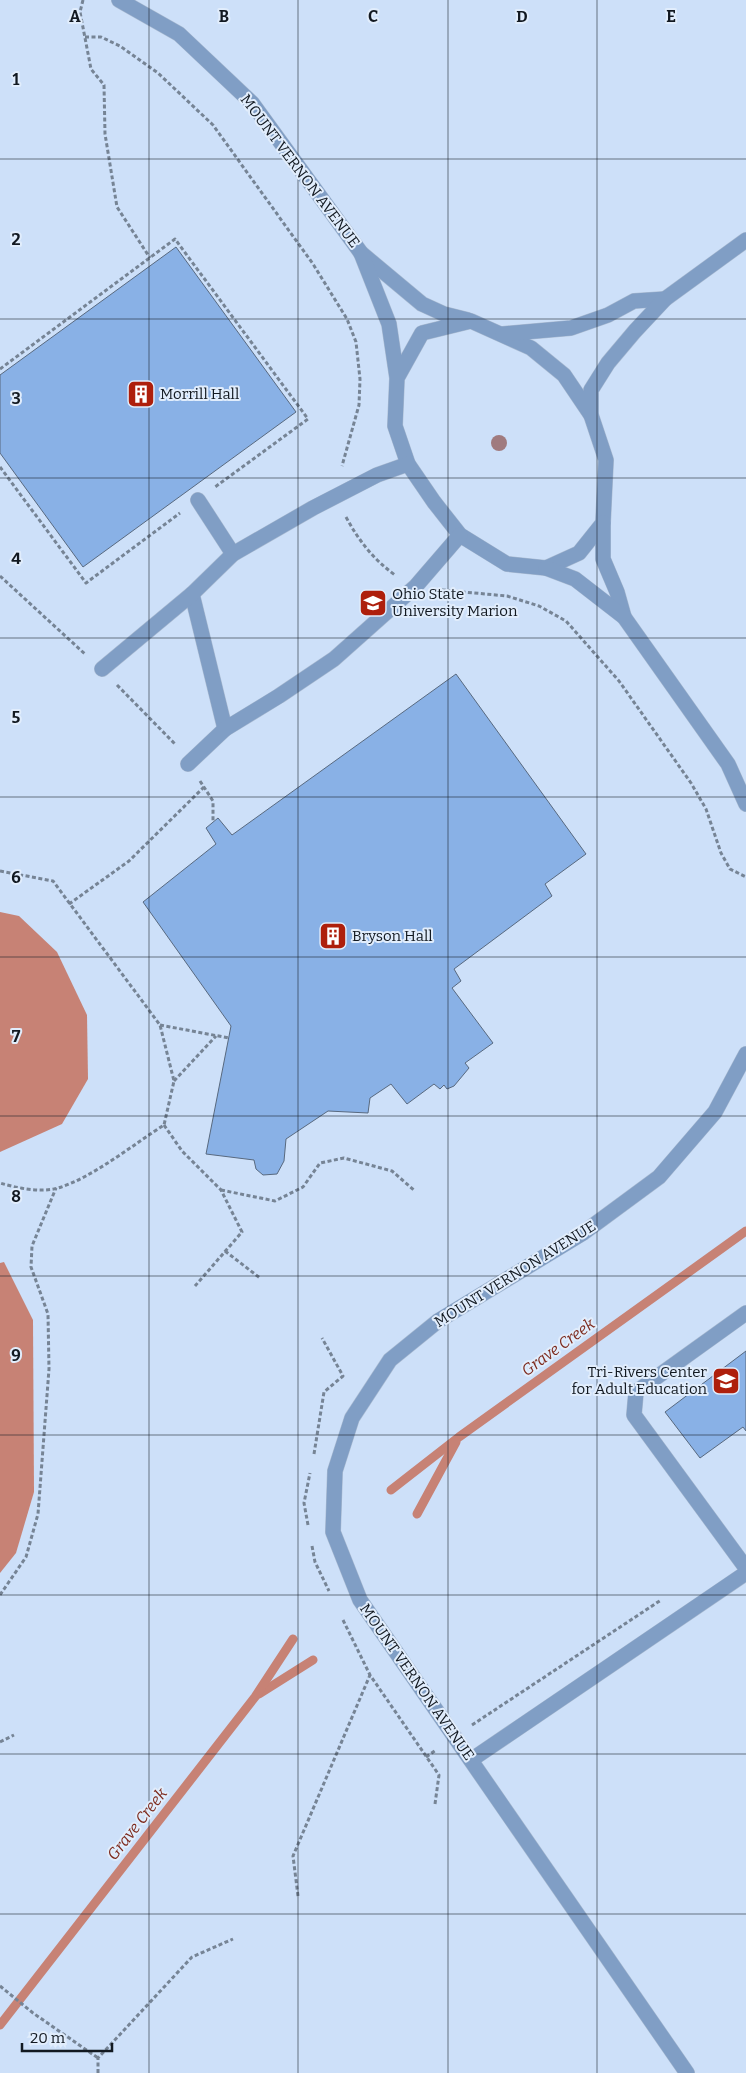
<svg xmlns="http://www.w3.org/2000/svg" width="746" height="2073" font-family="Bitter,serif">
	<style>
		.water { fill: #c78275 }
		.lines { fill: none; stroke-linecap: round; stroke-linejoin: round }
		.stream { stroke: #c78275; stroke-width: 9 }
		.building { fill: #89b1e6; stroke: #58697f }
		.minor-casing { stroke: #abbcd2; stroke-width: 16 }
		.path { stroke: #768495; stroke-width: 3; stroke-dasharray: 4 2.5; stroke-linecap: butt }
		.minor { stroke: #809ec5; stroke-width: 15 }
		.tree { fill: #a07b7f }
		.grid { fill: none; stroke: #121921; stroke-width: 1; stroke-opacity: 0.55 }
		.labels { text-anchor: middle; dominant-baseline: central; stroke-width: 4; stroke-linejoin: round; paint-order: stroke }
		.street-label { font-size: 15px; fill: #121921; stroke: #e1edfc }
		.poi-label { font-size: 15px; fill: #121921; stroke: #e1edfc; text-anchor: start }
		.water-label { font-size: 16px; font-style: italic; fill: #7d2a1d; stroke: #e1edfc }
		.grid-label { font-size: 16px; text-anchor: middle; font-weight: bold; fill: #121921; stroke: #e1edfc; stroke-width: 4; stroke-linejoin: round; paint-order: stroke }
	</style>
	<rect width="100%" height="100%" fill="#cde0f9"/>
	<g class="water">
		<path d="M0 912 19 916 57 952 87 1015 88 1079 62 1124 0 1152Z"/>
		<path d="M4 1262 33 1320 34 1492 16 1553 0 1573V1263Z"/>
	</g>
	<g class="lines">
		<g class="stream">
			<path d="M391 1490 459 1437 746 1231"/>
			<path d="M417 1514 456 1442"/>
			<path d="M259 1694 313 1660"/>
			<path d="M0 2025 255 1697 293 1639"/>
		</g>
	</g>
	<g class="building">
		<path d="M176 247 296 412 83 567 0 453V375Z"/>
		<path d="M456 674 586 854 545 884 552 896 454 969 461 981 452 988 493 1043 465 1063 469 1068 454 1086 447 1089 444 1085 440 1089 434 1084 407 1104 391 1084 370 1098 368 1113 328 1111 286 1139 284 1161 277 1174 263 1175 256 1169 254 1160 206 1154 231 1026 143 902 216 844 206 828 218 818 232 835Z"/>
		<path d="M746 1351V1431L743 1427 700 1458 665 1412Z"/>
	</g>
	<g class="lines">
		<g class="minor-casing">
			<g id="minor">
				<path d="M119 0 179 34 252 103 361 253 422 304 444 314 468 320"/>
				<path d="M361 253 389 324 397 378 395 426 408 464 434 502 460 535 507 564 546 568 579 553 603 523 606 460 591 415 564 375 531 348 471 321 422 333 397 378"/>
				<path d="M503 334 571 328 608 315 634 301 665 299"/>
				<path d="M591 415V390L608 363 635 331 665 299 746 240"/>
				<path d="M198 500 233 554"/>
				<path d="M603 523V559L617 592 624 617"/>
				<path d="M546 568 575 579 624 617 728 764 746 804"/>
				<path d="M192 594 225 729"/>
				<path d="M102 669 192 594 233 554 313 508 377 475 408 464"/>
				<path d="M188 764 225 729 279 696 334 659 416 586 460 535"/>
				<path d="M746 1313 636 1392 634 1415 746 1568"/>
				<path d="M471 1760 746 1573"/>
				<path d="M687 2073 360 1600 333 1532 335 1471 352 1418 390 1360 438 1321 583 1233 659 1177 715 1112 746 1054"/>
			</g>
		</g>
		<g class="path">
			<path d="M83 0 80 12 91 69 104 85 105 134 117 207 150 258"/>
			<path d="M85 37H101L120 46 158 73 213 125 313 264 347 319 356 342 360 379 359 405 342 466"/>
			<path d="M0 369 175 239 308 419 215 487"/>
			<path d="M0 467 86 583 180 513"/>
			<path d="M346 517C359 541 373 559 395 575"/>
			<path d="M0 576 86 655"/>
			<path d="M442 590 507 596 539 606 566 621 619 681 691 783 706 809 721 853 730 869 746 877"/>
			<path d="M117 685 176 745"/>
			<path d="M200 781 213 801V822"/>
			<path d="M0 871 53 881 160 1025 174 1081 164 1125C134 1144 92 1178 58 1188 40 1193 17 1188 0 1183"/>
			<path d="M69 904 129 861 204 787"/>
			<path d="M160 1025 229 1038"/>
			<path d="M174 1081 216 1036"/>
			<path d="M164 1125 182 1151 221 1190 242 1232 195 1286"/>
			<path d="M221 1190 275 1201 303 1187 320 1163 344 1158 392 1171 415 1191"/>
			<path d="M225 1251 260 1278"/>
			<path d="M314 1454 324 1392 343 1376 322 1338"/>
			<path d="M308 1525 304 1503 310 1473"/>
			<path d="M312 1546 315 1562 329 1591"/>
			<path d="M0 1595 26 1557 38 1514 49 1369 48 1314 31 1267 32 1246 56 1188"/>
			<path d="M343 1620 370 1675 439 1775 435 1804"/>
			<path d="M472 1725 661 1600"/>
			<path d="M0 1742 14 1735"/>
			<path d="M426 1757 436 1750"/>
			<path d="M298 1896 293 1856 370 1675"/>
			<path d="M0 1986 33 2013 98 2058"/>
			<path d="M98 2073V2058L192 1957 233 1939"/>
		</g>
		<use href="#minor" class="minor"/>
	</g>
	<circle class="tree" cx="499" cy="443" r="8"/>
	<path class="grid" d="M149 0V2073M298 0V2073M448 0V2073M597 0V2073M0 159H746M0 319H746M0 478H746M0 638H746M0 797H746M0 957H746M0 1116H746M0 1276H746M0 1435H746M0 1595H746M0 1754H746M0 1914H746"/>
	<defs>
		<g id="building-square" transform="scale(1.4375)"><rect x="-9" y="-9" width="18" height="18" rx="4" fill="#ae1f0c" stroke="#e1edfc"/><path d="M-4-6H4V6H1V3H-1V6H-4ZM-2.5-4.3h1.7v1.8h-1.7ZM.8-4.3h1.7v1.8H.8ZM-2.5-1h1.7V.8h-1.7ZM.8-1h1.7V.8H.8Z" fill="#fff"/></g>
		<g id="university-square" transform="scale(1.4375)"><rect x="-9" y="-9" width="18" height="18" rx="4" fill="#ae1f0c" stroke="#e1edfc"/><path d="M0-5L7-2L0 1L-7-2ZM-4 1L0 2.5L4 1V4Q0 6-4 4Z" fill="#fff"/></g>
		<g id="school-square" transform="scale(1.4375)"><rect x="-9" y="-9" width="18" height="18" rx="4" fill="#ae1f0c" stroke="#e1edfc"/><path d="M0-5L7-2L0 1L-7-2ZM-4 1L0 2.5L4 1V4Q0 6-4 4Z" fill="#fff"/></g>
	</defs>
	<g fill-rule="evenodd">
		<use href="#building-square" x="141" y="394"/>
		<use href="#university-square" x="373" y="603"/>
		<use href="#building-square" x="333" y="936"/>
		<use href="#school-square" x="726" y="1381"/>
	</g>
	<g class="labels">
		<g class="street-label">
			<text transform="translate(300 171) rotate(53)">MOUNT VERNON AVENUE</text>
			<text transform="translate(515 1274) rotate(-32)">MOUNT VERNON AVENUE</text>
			<text transform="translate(417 1682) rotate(55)">MOUNT VERNON AVENUE</text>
		</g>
		<g class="poi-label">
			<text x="160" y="394">Morrill Hall</text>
			<text x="392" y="594">Ohio State<tspan x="392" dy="17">University Marion</tspan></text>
			<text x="352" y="936">Bryson Hall</text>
			<text x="707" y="1372" text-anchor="end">Tri-Rivers Center<tspan x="707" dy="17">for Adult Education</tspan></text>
		</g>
		<g class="water-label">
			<text transform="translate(558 1347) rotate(-36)">Grave Creek</text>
			<text transform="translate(137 1824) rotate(-52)">Grave Creek</text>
		</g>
	</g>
	<g class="grid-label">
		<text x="75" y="22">A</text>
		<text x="224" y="22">B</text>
		<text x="373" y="22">C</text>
		<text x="522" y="22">D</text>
		<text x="671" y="22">E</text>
		<text x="16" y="85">1</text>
		<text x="16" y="245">2</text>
		<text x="16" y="404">3</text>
		<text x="16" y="564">4</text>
		<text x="16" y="723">5</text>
		<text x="16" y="883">6</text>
		<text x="16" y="1042">7</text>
		<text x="16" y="1202">8</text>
		<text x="16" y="1361">9</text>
	</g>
	<path d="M22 2043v8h90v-8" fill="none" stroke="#121921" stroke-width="2.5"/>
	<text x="30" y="2043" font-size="15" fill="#121921" stroke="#e1edfc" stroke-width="4" paint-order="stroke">20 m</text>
</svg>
